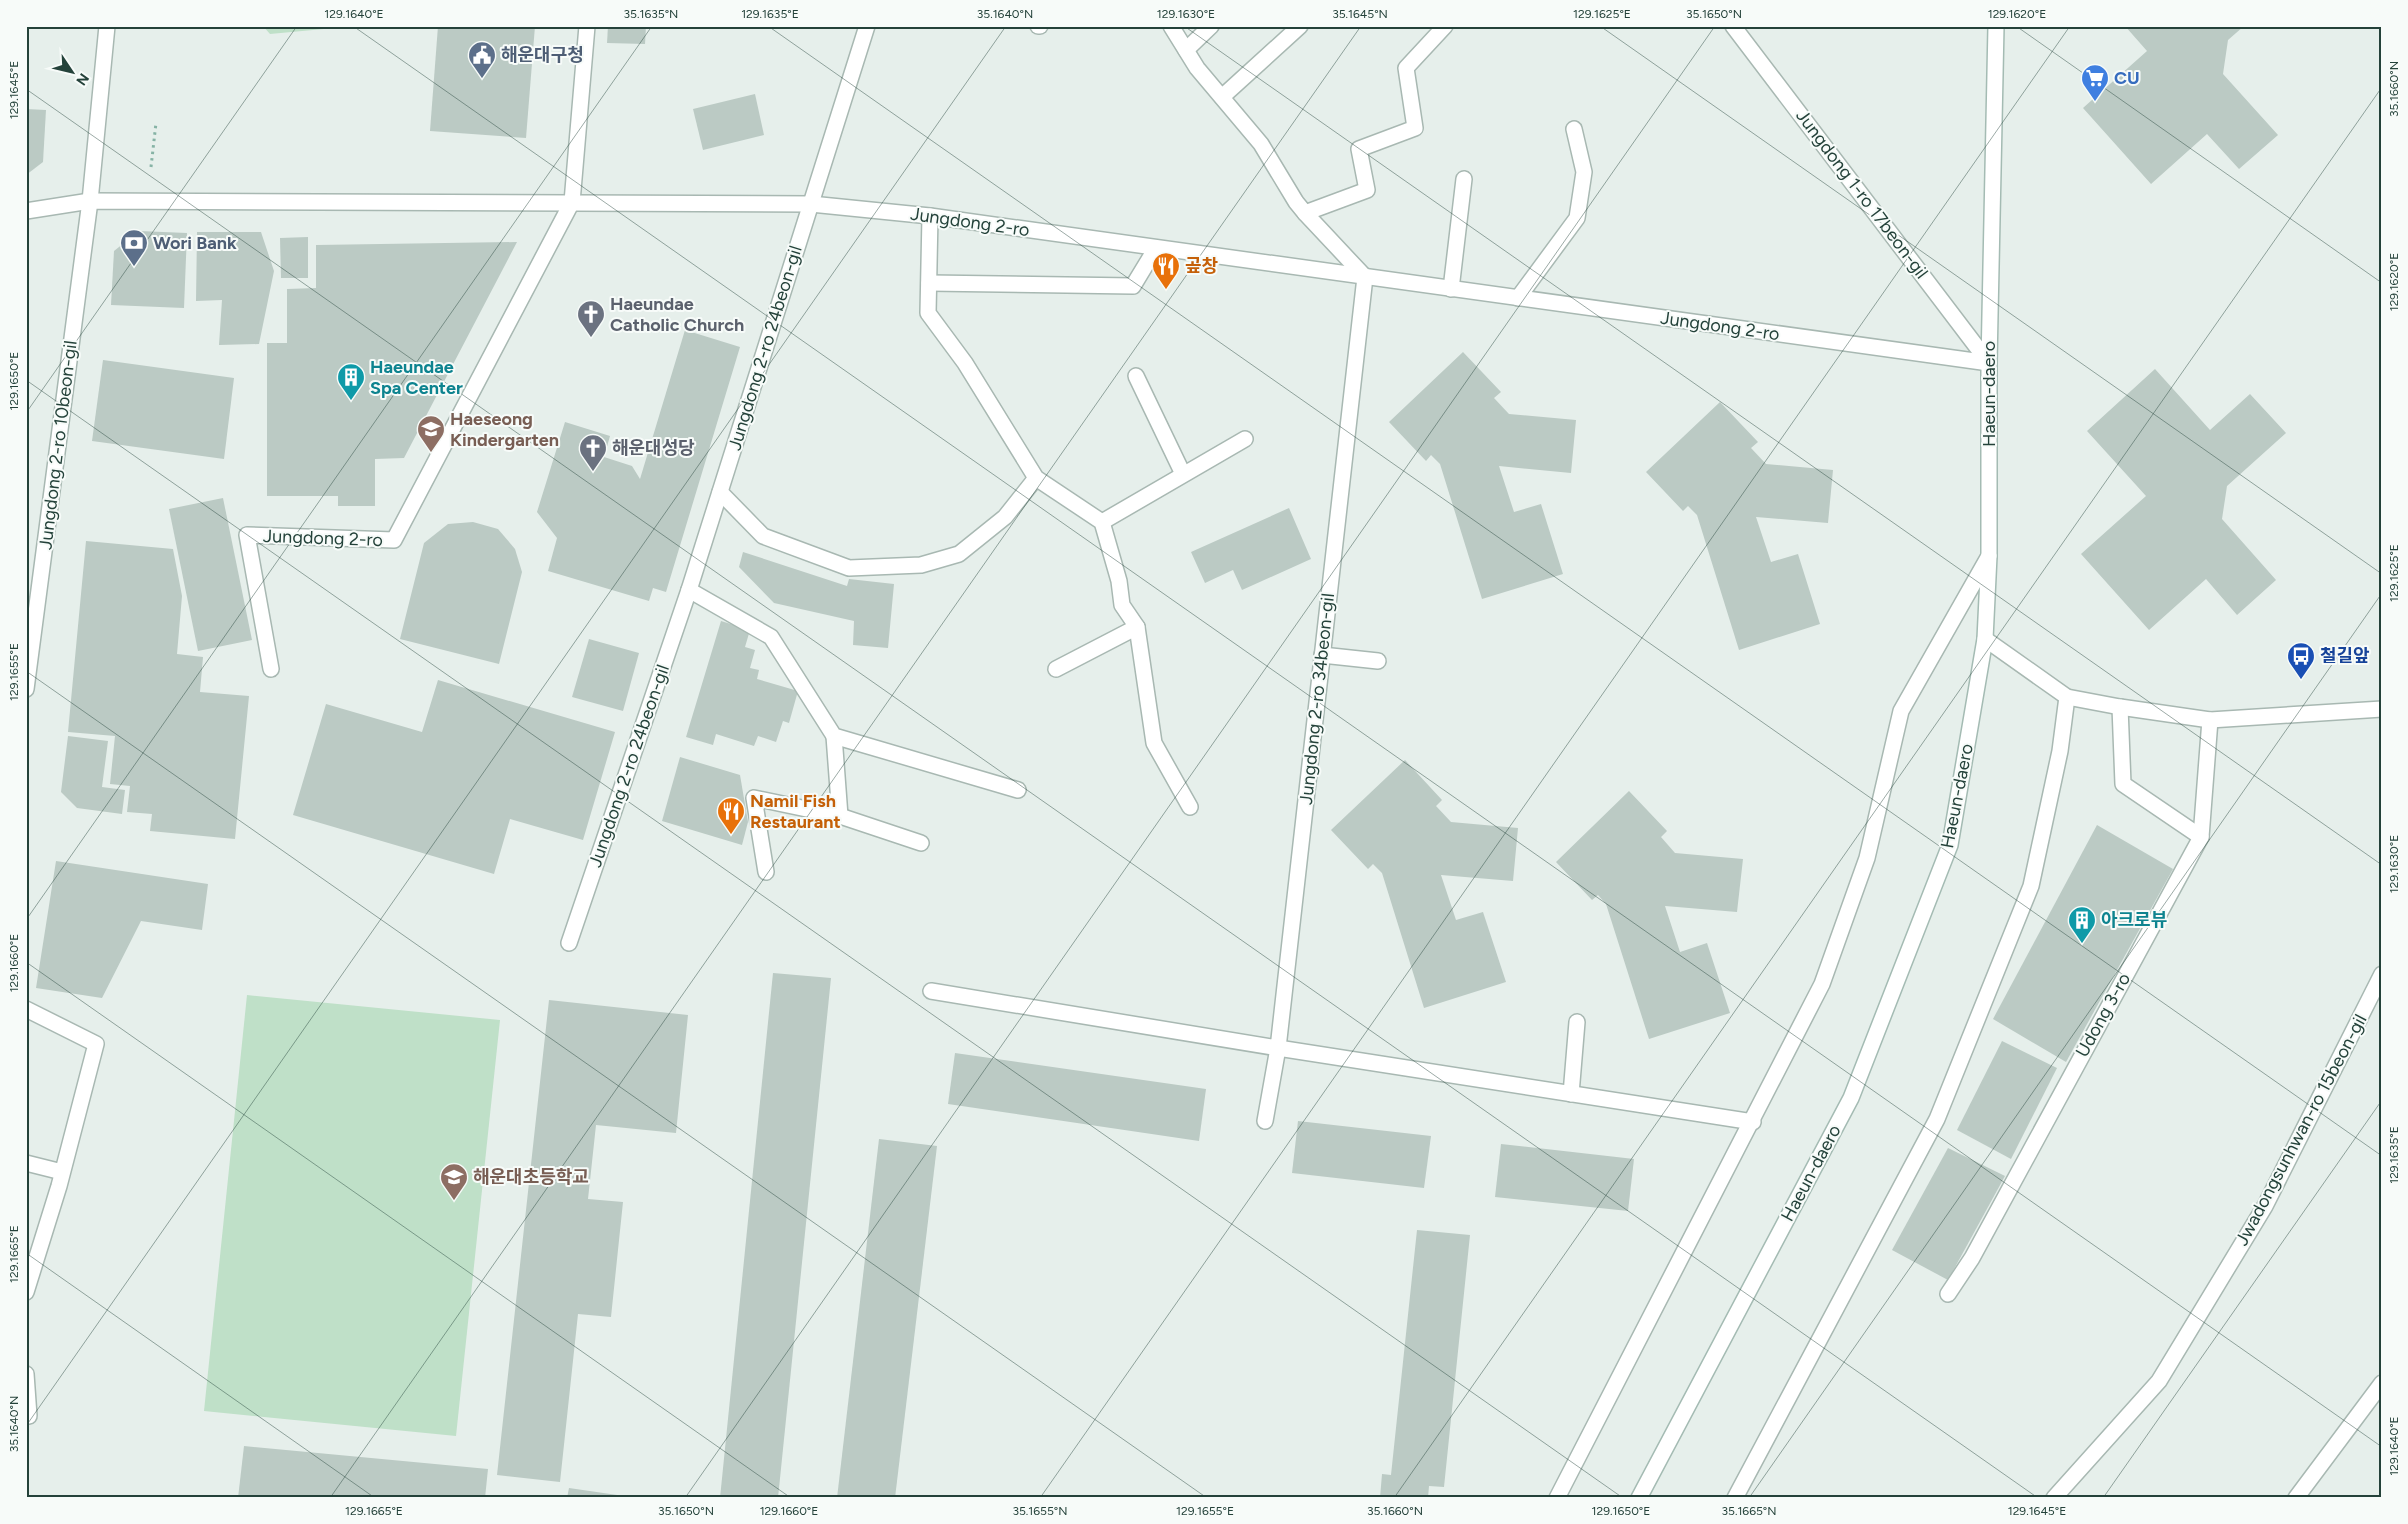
<svg xmlns="http://www.w3.org/2000/svg" width="2408" height="1524" font-family="Figtree,'Noto Sans KR',sans-serif">
	<style>
		.green { fill: #bfe0c8 }
		.building { fill: #bbcac4 }
		.lines { fill: none; stroke-linecap: round; stroke-linejoin: round }
		.service-casing { stroke: #a8b8b2; stroke-width: 18 }
		.minor-casing { stroke: #a8b8b2; stroke-width: 18 }
		.tertiary-casing { stroke: #a8b8b2; stroke-width: 18 }
		.secondary-casing { stroke: #a4bbb3; stroke-width: 18 }
		.path { stroke: #86b3a5; stroke-width: 3; stroke-dasharray: 2.5 4; stroke-linecap: butt }
		.service { stroke: #fff; stroke-width: 15 }
		.minor { stroke: #fff; stroke-width: 15 }
		.tertiary { stroke: #fff; stroke-width: 15 }
		.secondary { stroke: #fff; stroke-width: 15 }
		.ticks { fill: none; stroke: #24423a; stroke-width: 1; stroke-opacity: 0.45 }
		.labels { text-anchor: middle; dominant-baseline: central; stroke-width: 4; stroke-linejoin: round; paint-order: stroke }
		.service-label { font-size: 18px; font-weight: bold; fill: #4e5e75; stroke: #f7fbf9; text-anchor: start }
		.shop-label { font-size: 18px; font-weight: bold; fill: #366cbe; stroke: #f7fbf9; text-anchor: start }
		.street-label { font-size: 18px; fill: #24423a; stroke: #f7fbf9 }
		.food-label { font-size: 18px; font-weight: bold; fill: #c56008; stroke: #f7fbf9; text-anchor: start }
		.worship-label { font-size: 18px; font-weight: bold; fill: #5b616d; stroke: #f7fbf9; text-anchor: start }
		.culture-label { font-size: 18px; font-weight: bold; fill: #0d838f; stroke: #f7fbf9; text-anchor: start }
		.education-label { font-size: 18px; font-weight: bold; fill: #785e54; stroke: #f7fbf9; text-anchor: start }
		.transit-label { font-size: 18px; font-weight: bold; fill: #164399; stroke: #f7fbf9; text-anchor: start }
		.neatline { fill: none; stroke: #24423a; stroke-width: 2 }
		.ticks-label { font-size: 12px; text-anchor: middle; fill: #24423a }
	</style>
	<rect width="100%" height="100%" fill="#e6efeb"/>
	<g class="green">
		<path d="M263 26H356L270 34Z"/>
		<path d="M247 995 500 1020 456 1436 204 1411Z"/>
	</g>
	<g class="building">
		<path d="M438 26H535L526 138 430 131Z"/>
		<path d="M608 26H646L645 44 607 43Z"/>
		<path d="M2125 26H2244L2228 40 2223 74 2278 135 2239 169 2207 134 2151 184 2083 108 2147 51Z"/>
		<path d="M755 94 764 135 703 150 693 109Z"/>
		<path d="M26 109 46 110 43 162 26 175Z"/>
		<path d="M139 231 187 233 184 308 111 305 114 251Z"/>
		<path d="M197 232H261L274 271 259 344 219 345 222 300 196 301Z"/>
		<path d="M308 237V278H281L280 238Z"/>
		<path d="M517 242 404 458 375 459V506H338V496H267V343H287V289L316 288V245Z"/>
		<path d="M685 330 740 347 666 592 653 588 649 601 548 571 557 538 537 512 565 422 610 436 604 457 632 466 640 479Z"/>
		<path d="M1463 352 1501 392 1494 398 1509 414 1576 420 1571 473 1499 466 1514 512 1541 504 1563 574 1482 599 1440 464 1431 455 1426 461 1389 422Z"/>
		<path d="M103 360 234 378 224 459 92 441Z"/>
		<path d="M2155 369 2210 430 2250 394 2286 433 2227 486 2222 519 2276 580 2237 615 2206 579 2149 630 2081 554 2146 496 2087 431Z"/>
		<path d="M1720 402 1758 442 1751 448 1766 464 1833 470 1828 523 1756 517 1771 562 1798 554 1820 624 1739 650 1697 515 1688 506 1683 511 1646 472Z"/>
		<path d="M223 498 252 640 198 651 169 509Z"/>
		<path d="M1289 508 1311 559 1242 590 1233 570 1205 583 1191 552Z"/>
		<path d="M473 522 498 529 515 549 522 572 499 664 400 639 424 543 448 524Z"/>
		<path d="M86 541 173 549 182 596 177 654 203 657 200 692 249 696 235 839 150 831 152 814 127 812 130 786 110 784 115 736 68 732Z"/>
		<path d="M743 552 847 586 849 579 894 584 888 648 853 645 854 621 774 603 739 567Z"/>
		<path d="M721 621 750 630 745 647 755 650 750 668 759 670 757 679 798 691 789 723 783 721 776 742 758 736 754 746 716 734 713 745 686 737Z"/>
		<path d="M589 639 639 653 623 711 572 697Z"/>
		<path d="M438 680 615 732 583 840 510 819 494 874 293 815 326 704 422 732Z"/>
		<path d="M68 736 108 741 102 787 125 790 122 814 77 808 61 792Z"/>
		<path d="M680 757 740 775 748 822 742 845 662 821Z"/>
		<path d="M1405 760 1442 800 1436 806 1451 822 1518 828 1513 881 1441 875 1456 920 1483 912 1506 982 1424 1008 1382 873 1373 864 1368 869 1331 830Z"/>
		<path d="M1629 791 1667 831 1661 837 1675 853 1743 859 1737 912 1665 906 1680 952 1707 943 1730 1013 1649 1039 1606 904 1598 895 1592 900 1556 862Z"/>
		<path d="M2097 825 2173 869 2066 1062 1993 1019Z"/>
		<path d="M56 861 208 884 202 930 141 921 102 998 36 988Z"/>
		<path d="M773 973 831 978 778 1498H720Z"/>
		<path d="M549 1000 688 1015 676 1133 596 1125 588 1199 623 1202 611 1317 578 1314 560 1482 497 1475Z"/>
		<path d="M2002 1041 2057 1068 2011 1159 1957 1130Z"/>
		<path d="M955 1053 1206 1089 1199 1141 948 1104Z"/>
		<path d="M1298 1121 1431 1136 1424 1188 1292 1173Z"/>
		<path d="M879 1139 937 1146 895 1498H837Z"/>
		<path d="M1501 1144 1634 1159 1628 1211 1495 1197Z"/>
		<path d="M1948 1148 2005 1176 1948 1280 1892 1250Z"/>
		<path d="M1417 1230 1470 1235 1444 1487 1429 1486 1428 1498H1380L1382 1474 1391 1475Z"/>
		<path d="M244 1446 488 1469 485 1498H238Z"/>
		<path d="M569 1488 631 1497V1498H567Z"/>
	</g>
	<g class="lines">
		<g class="service-casing">
			<g id="service">
				<path d="M1038 26H1040"/>
				<path d="M1171 26 1197 68 1261 144 1296 202 1305 213"/>
				<path d="M1733 26 1989 363"/>
				<path d="M1186 50 1211 26"/>
				<path d="M1222 97 1300 26"/>
				<path d="M930 216 928 313 965 363 1036 478 1102 522 1119 581 1122 605 1137 627 1154 743 1190 807"/>
				<path d="M1365 277 1305 213 1367 190 1359 149 1415 128 1406 68 1445 26"/>
				<path d="M929 283 1133 286 1156 248"/>
				<path d="M1451 289 1464 179"/>
				<path d="M1518 298 1577 218 1584 172 1574 129"/>
				<path d="M1136 376 1183 474"/>
				<path d="M720 492 763 536 849 568 921 565 959 554 1005 517 1036 478"/>
				<path d="M1102 522 1245 439"/>
				<path d="M689 590 771 637 834 736 1018 790"/>
				<path d="M1322 655 1378 661"/>
				<path d="M271 669 247 535 394 540 572 202"/>
				<path d="M1056 669 1137 627"/>
				<path d="M2120 707 2123 784 2201 837"/>
				<path d="M834 736 840 816"/>
				<path d="M766 872 754 798 840 816 921 843"/>
				<path d="M26 1009 96 1044 59 1186 26 1292"/>
				<path d="M1571 1094 1577 1022"/>
				<path d="M1265 1121 1278 1048"/>
				<path d="M26 1163 62 1172"/>
				<path d="M1948 1294 1972 1258 2201 837 2210 720"/>
				<path d="M26 1374 29 1416"/>
			</g>
		</g>
		<g class="minor-casing">
			<g id="minor">
				<path d="M572 202 587 26"/>
				<path d="M26 211 90 201 811 204 930 216 1989 363"/>
				<path d="M1985 639 2067 697 2120 707 2210 720 2382 709"/>
				<path d="M26 689 90 201 107 26"/>
				<path d="M569 943 689 590 867 26"/>
				<path d="M931 991 1278 1048 1753 1122"/>
				<path d="M1278 1048 1365 277"/>
				<path d="M2054 1498 2159 1381 2265 1206 2382 974"/>
			</g>
		</g>
		<g class="tertiary-casing">
			<g id="tertiary">
				<path d="M1557 1498 1822 984 1867 858 1901 711 1989 556"/>
				<path d="M1735 1498 1937 1119 2031 886 2060 751 2067 697"/>
				<path d="M2296 1498 2382 1383"/>
			</g>
		</g>
		<g class="secondary-casing">
			<path id="secondary" d="M1639 1498 1851 1098 1950 845 1985 639 1989 556V363L1996 26"/>
		</g>
		<path class="path" d="M151 167 156 123"/>
		<use href="#service" class="service"/>
		<use href="#minor" class="minor"/>
		<use href="#tertiary" class="tertiary"/>
		<use href="#secondary" class="secondary"/>
	</g>
	<path class="ticks" d="M353 26 2382 1447M768 26 2382 1156M1184 26 2382 865M1600 26 2382 574M2016 26 2382 283M26 89 2038 1498M26 380 1623 1498M26 413 297 26M26 671 1207 1498M26 920 652 26M26 962 791 1498M26 1253 375 1498M26 1426 1006 26M330 1498 1361 26M685 1498 1715 26M1040 1498 2070 26M1394 1498 2382 87M1749 1498 2382 593M2103 1498 2382 1100"/>
	<defs>
		<g id="civic-pin" transform="scale(1.4375)"><path d="M0 17L-7.5 6A9.5 9.5 0 1 1 7.5 6Z" fill="#5c6f8a" stroke="#f7fbf9"/><path d="M-.6-6.5H3V-4.5H.6V-3L4-1V1h2V6H-6V1h2V-1L-.6-3ZM-1.2 2.5V6h2.4V2.5Z" fill="#fff"/></g>
		<g id="supermarket-pin" transform="scale(1.4375)"><path d="M0 17L-7.5 6A9.5 9.5 0 1 1 7.5 6Z" fill="#3f7fe0" stroke="#f7fbf9"/><path d="M-6-5.5h2.5l.6 2H6L4.5 2H-2.5L-4.4-4H-6ZM-1.5 3.2a1.3 1.3 0 1 0 .1 0ZM3 3.2a1.3 1.3 0 1 0 .1 0Z" fill="#fff"/></g>
		<g id="bank-pin" transform="scale(1.4375)"><path d="M0 17L-7.5 6A9.5 9.5 0 1 1 7.5 6Z" fill="#5c6f8a" stroke="#f7fbf9"/><path d="M-6-4H6V4H-6ZM0-2.3a2.3 2.3 0 1 0 0 4.6a2.3 2.3 0 1 0 0-4.6Z" fill="#fff"/></g>
		<g id="restaurant-pin" transform="scale(1.4375)"><path d="M0 17L-7.5 6A9.5 9.5 0 1 1 7.5 6Z" fill="#e8710a" stroke="#f7fbf9"/><path d="M-5-6h1v4h1v-4h1v4h1v-4h1v5L-1.5 .5V6h-2V.5L-5-1ZM5-6V6H3V1.5H1.5Q1.5-4 5-6Z" fill="#fff"/></g>
		<g id="church-pin" transform="scale(1.4375)"><path d="M0 17L-7.5 6A9.5 9.5 0 1 1 7.5 6Z" fill="#6b7280" stroke="#f7fbf9"/><path d="M-1.2-6h2.4v3.5h3.3v2.4h-3.3V6h-2.4V-.1h-3.3v-2.4h3.3Z" fill="#fff"/></g>
		<g id="building-pin" transform="scale(1.4375)"><path d="M0 17L-7.5 6A9.5 9.5 0 1 1 7.5 6Z" fill="#0f9aa8" stroke="#f7fbf9"/><path d="M-4-6H4V6H1V3H-1V6H-4ZM-2.5-4.3h1.7v1.8h-1.7ZM.8-4.3h1.7v1.8H.8ZM-2.5-1h1.7V.8h-1.7ZM.8-1h1.7V.8H.8Z" fill="#fff"/></g>
		<g id="school-pin" transform="scale(1.4375)"><path d="M0 17L-7.5 6A9.5 9.5 0 1 1 7.5 6Z" fill="#8d6e63" stroke="#f7fbf9"/><path d="M0-5L7-2L0 1L-7-2ZM-4 1L0 2.5L4 1V4Q0 6-4 4Z" fill="#fff"/></g>
		<g id="bus-pin" transform="scale(1.4375)"><path d="M0 17L-7.5 6A9.5 9.5 0 1 1 7.5 6Z" fill="#1a4fb4" stroke="#f7fbf9"/><path d="M-5-6H5V4H4V6H2V4H-2V6H-4V4H-5ZM-3.5-4V0h7V-4ZM-3.5 1.2v1.5H-2V1.2ZM2 1.2v1.5H3.5V1.2Z" fill="#fff"/></g>
	</defs>
	<g fill-rule="evenodd">
		<use href="#civic-pin" x="482" y="55"/>
		<use href="#supermarket-pin" x="2095" y="78"/>
		<use href="#bank-pin" x="134" y="243"/>
		<use href="#restaurant-pin" x="1166" y="266"/>
		<use href="#church-pin" x="591" y="314"/>
		<use href="#building-pin" x="351" y="377"/>
		<use href="#school-pin" x="431" y="429"/>
		<use href="#church-pin" x="593" y="448"/>
		<use href="#bus-pin" x="2301" y="656"/>
		<use href="#restaurant-pin" x="731" y="811"/>
		<use href="#building-pin" x="2082" y="920"/>
		<use href="#school-pin" x="454" y="1177"/>
	</g>
	<g class="labels">
		<g class="service-label">
			<text x="501" y="55">해운대구청</text>
			<text x="153" y="243">Wori Bank</text>
		</g>
		<g class="shop-label">
			<text x="2114" y="78">CU</text>
		</g>
		<g class="street-label">
			<text transform="translate(1862 194) rotate(53)">Jungdong 1-ro 17beon-gil</text>
			<text transform="translate(970 222) rotate(8)">Jungdong 2-ro</text>
			<text transform="translate(1720 326) rotate(8)">Jungdong 2-ro</text>
			<text transform="translate(765 348) rotate(-73)">Jungdong 2-ro 24beon-gil</text>
			<text transform="translate(1989 394) rotate(-90)">Haeun-daero</text>
			<text transform="translate(58 445) rotate(-83)">Jungdong 2-ro 10beon-gil</text>
			<text transform="translate(323 538) rotate(2)">Jungdong 2-ro</text>
			<text transform="translate(1317 699) rotate(-84)">Jungdong 2-ro 34beon-gil</text>
			<text transform="translate(629 766) rotate(-71)">Jungdong 2-ro 24beon-gil</text>
			<text transform="translate(1957 796) rotate(-79)">Haeun-daero</text>
			<text transform="translate(2103 1015) rotate(-61)">Udong 3-ro</text>
			<text transform="translate(2301 1130) rotate(-62)">Jwadongsunhwan-ro 15beon-gil</text>
			<text transform="translate(1811 1173) rotate(-62)">Haeun-daero</text>
		</g>
		<g class="food-label">
			<text x="1185" y="266">곺창</text>
			<text x="750" y="801">Namil Fish<tspan x="750" dy="21">Restaurant</tspan></text>
		</g>
		<g class="worship-label">
			<text x="610" y="304">Haeundae<tspan x="610" dy="21">Catholic Church</tspan></text>
			<text x="612" y="448">해운대성당</text>
		</g>
		<g class="culture-label">
			<text x="370" y="367">Haeundae<tspan x="370" dy="21">Spa Center</tspan></text>
			<text x="2101" y="920">아크로뷰</text>
		</g>
		<g class="education-label">
			<text x="450" y="419">Haeseong<tspan x="450" dy="21">Kindergarten</tspan></text>
			<text x="473" y="1177">해운대초등학교</text>
		</g>
		<g class="transit-label">
			<text x="2320" y="656">철길앞</text>
		</g>
	</g>
	<rect width="2408" height="1524" fill="none" stroke="#f7fbf9" stroke-width="55"/>
	<g transform="translate(72 72) rotate(125)" stroke="#f7fbf9" stroke-width="4" paint-order="stroke">
	<path d="M0-4L9 19L0 12L-9 19Z" fill="#24423a"/>
	<text y="-8" font-size="14" font-weight="bold" text-anchor="middle" fill="#24423a">N</text>
	</g>
	<rect x="28" y="28" width="2352" height="1468" class="neatline"/>
	<g class="ticks-label">
		<text x="354" y="18">129.1640°E</text>
		<text x="651" y="18">35.1635°N</text>
		<text x="770" y="18">129.1635°E</text>
		<text x="1005" y="18">35.1640°N</text>
		<text x="1186" y="18">129.1630°E</text>
		<text x="1360" y="18">35.1645°N</text>
		<text x="1602" y="18">129.1625°E</text>
		<text x="1714" y="18">35.1650°N</text>
		<text x="2017" y="18">129.1620°E</text>
		<text transform="translate(2394 89) rotate(-90)" y="4">35.1660°N</text>
		<text transform="translate(14 90) rotate(-90)" y="4">129.1645°E</text>
		<text transform="translate(2394 282) rotate(-90)" y="4">129.1620°E</text>
		<text transform="translate(14 381) rotate(-90)" y="4">129.1650°E</text>
		<text transform="translate(2394 573) rotate(-90)" y="4">129.1625°E</text>
		<text transform="translate(14 672) rotate(-90)" y="4">129.1655°E</text>
		<text transform="translate(2394 864) rotate(-90)" y="4">129.1630°E</text>
		<text transform="translate(14 963) rotate(-90)" y="4">129.1660°E</text>
		<text transform="translate(2394 1155) rotate(-90)" y="4">129.1635°E</text>
		<text transform="translate(14 1254) rotate(-90)" y="4">129.1665°E</text>
		<text transform="translate(14 1424) rotate(-90)" y="4">35.1640°N</text>
		<text transform="translate(2394 1446) rotate(-90)" y="4">129.1640°E</text>
		<text x="374" y="1515">129.1665°E</text>
		<text x="686" y="1515">35.1650°N</text>
		<text x="789" y="1515">129.1660°E</text>
		<text x="1040" y="1515">35.1655°N</text>
		<text x="1205" y="1515">129.1655°E</text>
		<text x="1395" y="1515">35.1660°N</text>
		<text x="1621" y="1515">129.1650°E</text>
		<text x="1749" y="1515">35.1665°N</text>
		<text x="2037" y="1515">129.1645°E</text>
	</g>
</svg>
